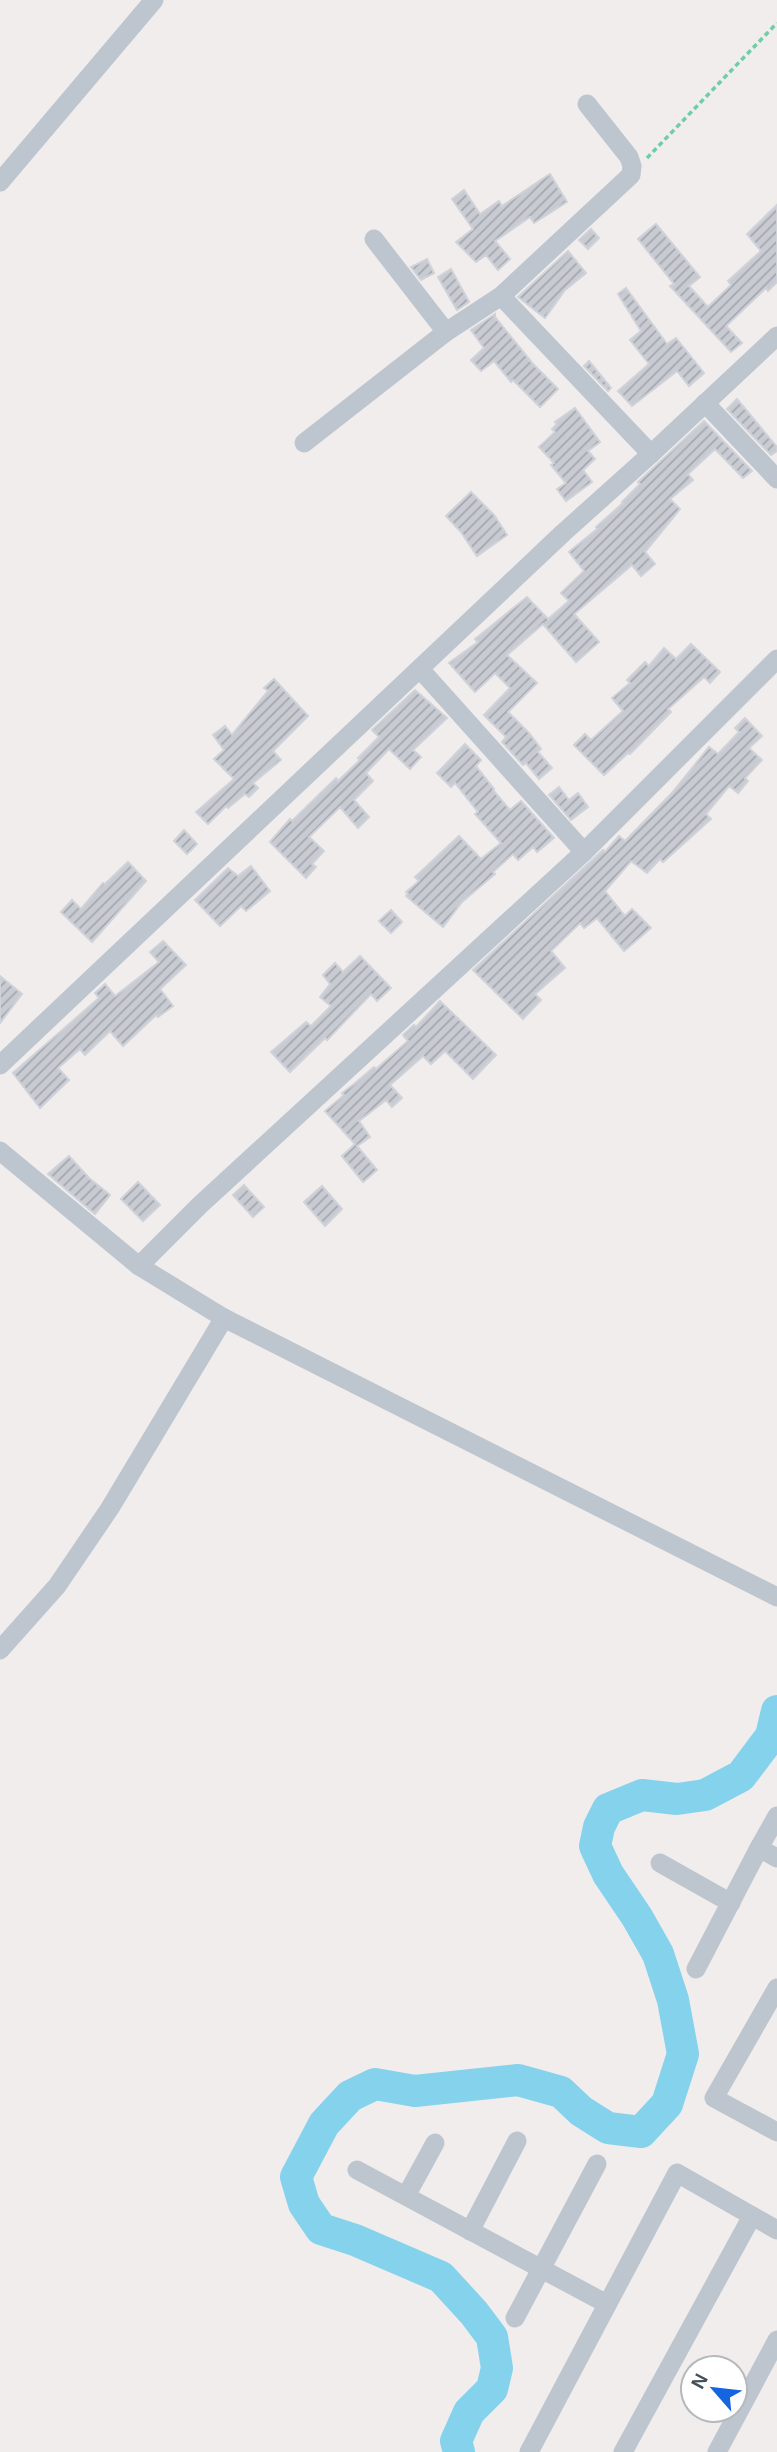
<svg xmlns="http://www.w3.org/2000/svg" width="777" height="2452" font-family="Helvetica,sans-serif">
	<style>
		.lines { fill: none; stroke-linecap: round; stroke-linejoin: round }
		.river { stroke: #85d2ec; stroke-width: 32 }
		.building { fill: url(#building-hatch); stroke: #d0d2d9; stroke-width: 2 }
		.path { stroke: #71cda4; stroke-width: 3.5; stroke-dasharray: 5 3.5; stroke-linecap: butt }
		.minor { stroke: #bdc6cf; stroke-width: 19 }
	</style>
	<defs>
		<pattern id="building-hatch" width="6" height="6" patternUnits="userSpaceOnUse" patternTransform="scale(1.75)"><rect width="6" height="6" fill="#c9cbd3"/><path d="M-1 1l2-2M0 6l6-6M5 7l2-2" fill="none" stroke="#a5a7ae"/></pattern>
	</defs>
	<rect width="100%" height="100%" fill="#f0edec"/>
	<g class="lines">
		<path class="river" d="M459 2452 456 2441 469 2412 492 2389 497 2368 492 2337 474 2313 441 2277 355 2240 321 2229 304 2204 296 2177 324 2124 350 2096 375 2084 415 2091 518 2080 561 2092 581 2111 608 2128 641 2132 667 2104 683 2054 673 2000 658 1954 637 1917 608 1874 595 1846 599 1827 608 1809 642 1795 677 1799 705 1795 741 1776 771 1736 777 1711"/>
	</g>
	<g class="building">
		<path d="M550 174 567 202 534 223 530 217 495 241 510 259 498 270 486 255 476 262 456 242 473 229 452 199 464 190 480 214 499 201 502 206Z"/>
		<path d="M777 205V282L768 291 766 288 726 326 742 343 731 352 670 286 674 284 638 239 656 224 700 277 689 286 708 307 731 285 728 281 761 251 747 234Z"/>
		<path d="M591 229 599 238 588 249 579 240Z"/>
		<path d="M568 251 586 273 565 290 545 318 518 297Z"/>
		<path d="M427 259 434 273 421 280 411 267Z"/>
		<path d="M451 269 469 302 457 310 438 277Z"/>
		<path d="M626 288 667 344 676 338 704 373 689 386 677 371 632 406 618 391 649 364 630 340 641 331 618 294Z"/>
		<path d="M495 314V317L533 364 558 389 540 407 513 380 511 382 494 361 481 371 471 360 484 348 471 330Z"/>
		<path d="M589 361 611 388 608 391 584 366Z"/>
		<path d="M737 399 777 447V451L771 455 727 409Z"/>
		<path d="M575 408 600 442 588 451 595 459 583 470 592 482 566 501 557 489 566 483 551 465 554 463 539 447 555 432 552 429 557 424 555 422Z"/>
		<path d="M704 421 752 471 743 478 715 449 688 474 693 480 670 499 680 509 645 552 655 564 641 576 632 565 574 614 599 642 576 662 543 624 507 655 537 683 508 712 529 733 541 749 538 752 552 768 539 779 526 763 523 765 502 742 506 737 484 715 510 688 495 673 475 692 449 663 478 642 475 639 527 597 548 619 569 601 561 593 584 571 569 552 597 529 596 527 623 503 622 502 640 484 638 482Z"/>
		<path d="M471 492 494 515 507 535 477 556 461 532 446 516Z"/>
		<path d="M691 644 720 672 710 683 704 677 668 709 671 712 630 754 628 753 604 775 574 745 585 734 591 740 623 711 612 698 630 683 627 680 645 662 649 666 664 648 676 659Z"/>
		<path d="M274 679 308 716 273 751 281 760 253 783 258 788 249 797 245 794 228 808 226 806 208 824 196 812 234 779 214 759 224 750 213 735 225 726 232 735 268 691 264 688Z"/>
		<path d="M415 690 447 718 413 750 421 757 410 769 389 749 366 773 373 781 354 800 369 817 358 828 340 807 309 837 324 851 312 864 316 867 306 878 270 842 290 819 292 821 336 778 338 781 360 760 358 758 379 737 372 730Z"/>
		<path d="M745 718 762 736 749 748 762 760 745 778 748 781 738 793 729 786 706 814 711 819 663 862 660 859 647 873 631 861 605 891 625 916 632 909 651 928 624 951 597 918 584 928 580 923 551 951 565 968 535 994 541 1000 523 1019 473 970 603 850 605 852 619 836 625 841 672 793 709 747 718 754 739 732 735 728Z"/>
		<path d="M465 744 481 760 476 766 494 789 493 790 510 810 521 801 554 838 537 852 533 847 518 860 513 854 493 872 495 874 462 902 443 927 406 896 408 894 406 892 419 881 415 877 459 836 481 859 501 843 475 814 478 812 455 783 451 787 437 773Z"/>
		<path d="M559 787 569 800 578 793 588 807 571 820 549 795Z"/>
		<path d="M184 830 197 844 187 854 174 841Z"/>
		<path d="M128 862 146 881 92 942 61 912 72 900 81 909 103 883 105 884Z"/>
		<path d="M251 866 270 891 246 911 241 906 220 926 195 900 228 868 238 876Z"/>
		<path d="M391 910 402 922 391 933 379 921Z"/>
		<path d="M163 941 186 965 160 989 173 1006 158 1017 156 1015 123 1046 110 1031 85 1055 80 1049 58 1068 69 1080 40 1108 13 1073 99 998 95 993 105 984 115 996 159 962 150 952Z"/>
		<path d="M360 956 391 988 377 1001 371 994 327 1040 325 1038 290 1072 271 1052 306 1022 311 1026 331 1006 320 997 330 984 323 975 335 963 343 972Z"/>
		<path d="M0 976 22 994 0 1023Z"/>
		<path d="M440 1001 496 1055 473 1079 445 1051 431 1064 423 1056 390 1085 402 1098 392 1107 386 1100 359 1121 370 1137 357 1146 377 1170 363 1182 342 1156 355 1144 325 1111 344 1095 342 1093 354 1084 374 1067 376 1069 408 1041 403 1035 414 1025 416 1027Z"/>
		<path d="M69 1156 89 1178 110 1195 95 1214 48 1174Z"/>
		<path d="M138 1182 160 1205 143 1221 121 1199Z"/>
		<path d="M244 1185 264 1207 253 1217 233 1195Z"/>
		<path d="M322 1186 342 1209 325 1226 304 1202Z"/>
	</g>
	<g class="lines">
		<path class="path" d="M647 158 777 23"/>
		<g class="minor">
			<path d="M0 182 154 0"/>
			<path d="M374 239 446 332 501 296 631 175 632 166 629 157 587 104"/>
			<path d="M501 296 651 454"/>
			<path d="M705 403 777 479"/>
			<path d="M304 443 446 332"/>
			<path d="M420 669 584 852"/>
			<path d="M0 1065 563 533 651 454 777 336"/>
			<path d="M0 1151 139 1266 224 1318 777 1597"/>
			<path d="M139 1266 200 1205 584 852 777 659"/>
			<path d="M0 1650 57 1586 110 1508 224 1318"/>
			<path d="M759 1848 777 1816"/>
			<path d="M660 1863 731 1903"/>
			<path d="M696 1969 759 1848 777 1858"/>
			<path d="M777 1988 714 2098 777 2132"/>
			<path d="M357 2170 607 2304"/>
			<path d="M406 2196 435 2143"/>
			<path d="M470 2231 517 2141"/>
			<path d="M515 2318 597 2164"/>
			<path d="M529 2452 677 2173 777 2230"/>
			<path d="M623 2452 752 2216"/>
			<path d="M717 2452 777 2340"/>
		</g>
	</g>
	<g transform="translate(714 2389) rotate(298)"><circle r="33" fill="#ffffff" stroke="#b5b9bd" stroke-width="2"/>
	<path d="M0-5L12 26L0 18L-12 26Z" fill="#1665e0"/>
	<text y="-10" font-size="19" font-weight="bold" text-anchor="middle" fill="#454f5a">N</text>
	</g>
</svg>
